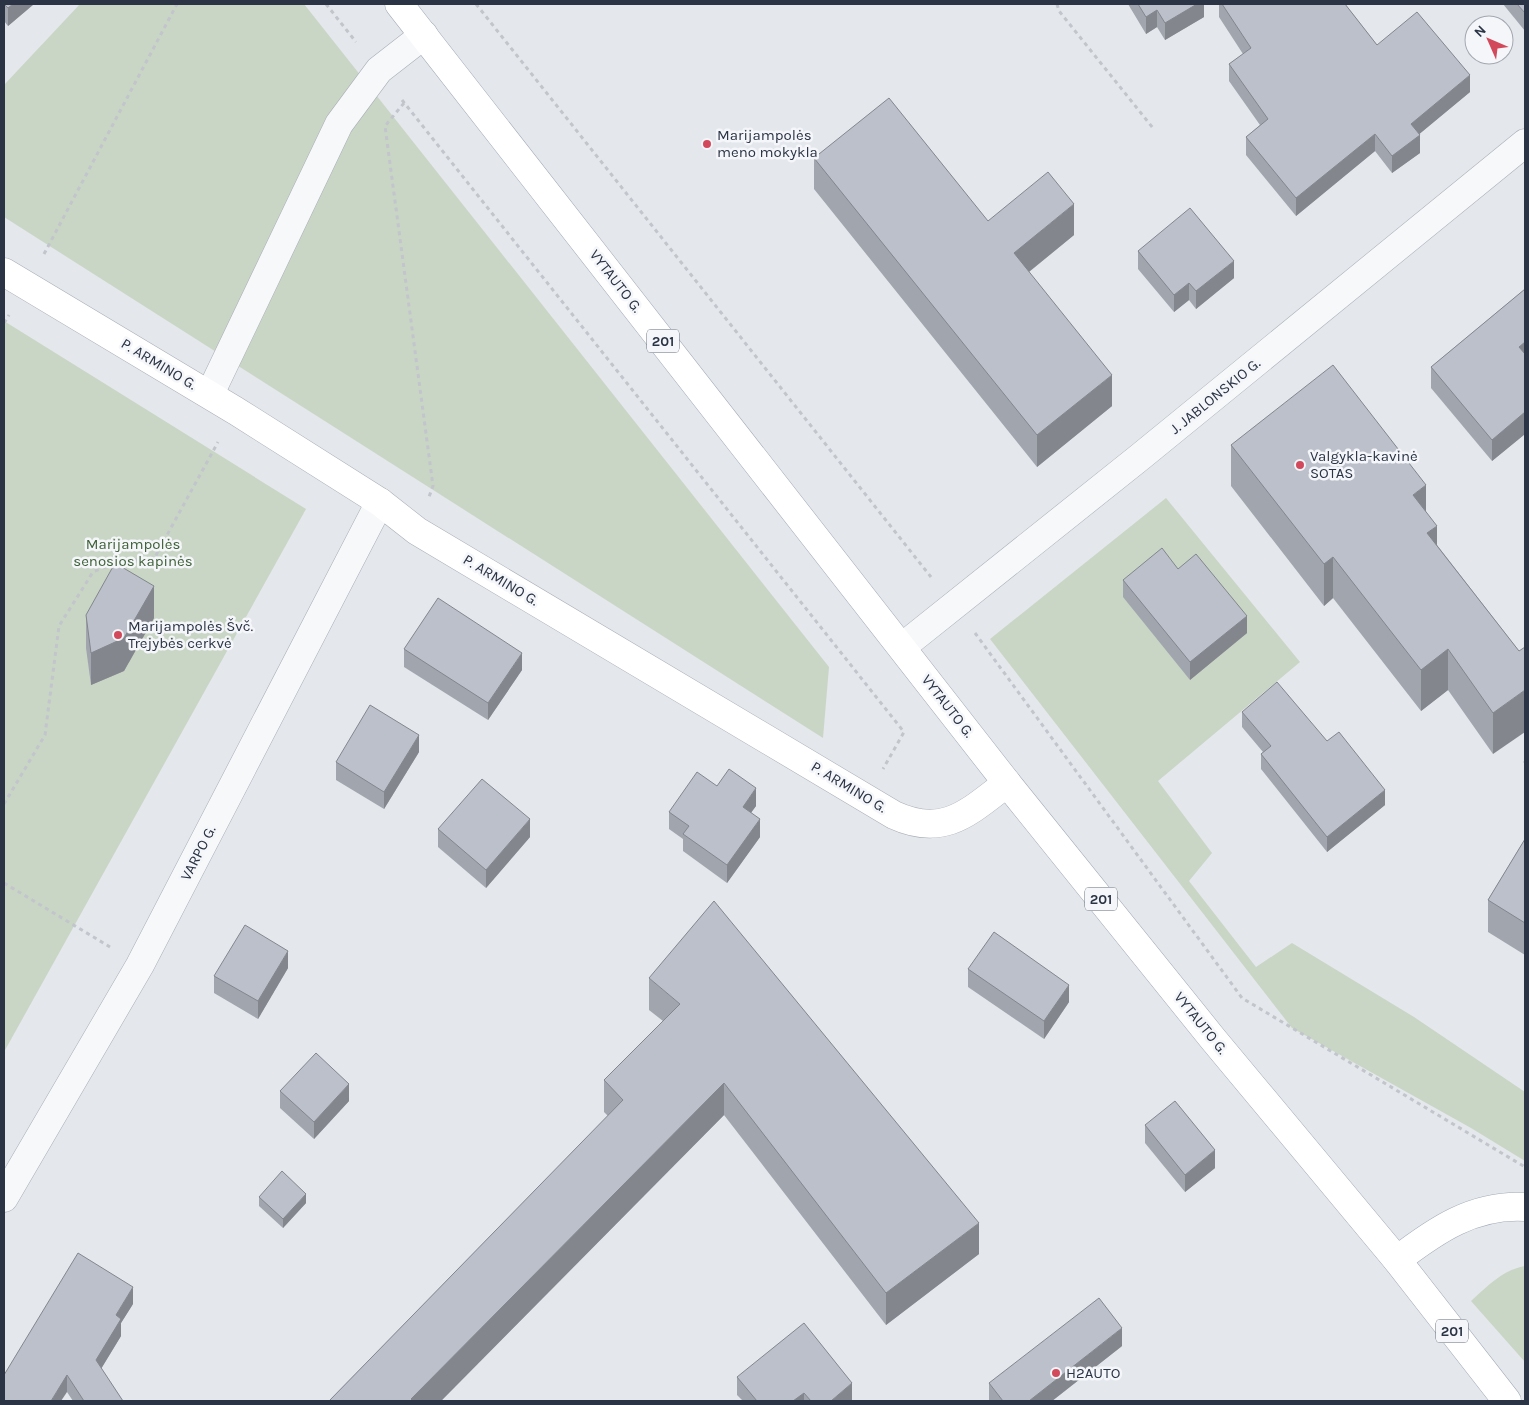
<svg xmlns="http://www.w3.org/2000/svg" width="1529" height="1405" font-family="Karla,sans-serif">
	<style>
		.green { fill: #c9d6c5 }
		.lines { fill: none; stroke-linecap: round; stroke-linejoin: round }
		.minor-casing { stroke: #a9aeb7; stroke-width: 29 }
		.secondary-casing { stroke: #a9aeb7; stroke-width: 29 }
		.primary-casing { stroke: #a3abb8; stroke-width: 29 }
		.path { stroke: #c2c5cb; stroke-width: 3; stroke-dasharray: 4 4; stroke-linecap: butt }
		.minor { stroke: #f7f8fa; stroke-width: 28 }
		.secondary { stroke: #fff; stroke-width: 28 }
		.primary { stroke: #fff; stroke-width: 28 }
		.wall { fill: #a1a5ae }
		.shaded-wall { fill: #83868d }
		.building { fill: #bbc0ca; stroke: #83868d }
		.poi-dot { fill: #d1495b; stroke: #f4f6f9; stroke-width: 2 }
		.labels { text-anchor: middle; dominant-baseline: central; stroke-width: 5; stroke-linejoin: round; paint-order: stroke }
		.shield { fill: #f4f6f9; stroke: #676e7b; stroke-width: 1 }
		.shield-label { font-size: 14px; font-weight: bold; fill: #2b3445 }
		.poi-label { font-size: 15px; fill: #2b3445; stroke: #f4f6f9; text-anchor: start }
		.street-label { font-size: 15px; fill: #2b3445; stroke: #f4f6f9 }
		.park-label { font-size: 15px; fill: #3f6138; stroke: #f4f6f9 }
	</style>
	<rect width="100%" height="100%" fill="#e4e7ec"/>
	<g class="green">
		<path d="M80 4H304L829 667 823 738 4 217V85Z"/>
		<path d="M4 321 306 509 4 1052Z"/>
		<path d="M1166 498 1300 662 1158 781 1212 853 1189 881 1256 967 1292 943 1414 1017 1525 1092V1161L1471 1128 1292 1028 990 639Z"/>
		<path d="M1525 1266V1362L1471 1301C1488 1286 1502 1270 1525 1266Z"/>
	</g>
	<g class="lines">
		<g class="minor-casing">
			<g id="minor">
				<path d="M210 394 339 124 379 70 424 35"/>
				<path d="M902 647 1140 457 1525 143"/>
				<path d="M4 1198 140 965 380 502"/>
			</g>
		</g>
		<g class="secondary-casing">
			<path id="secondary" d="M4 272 236 411 380 502 417 531 894 815C944 838 969 812 1007 783"/>
		</g>
		<g class="primary-casing">
			<g id="primary">
				<path d="M399 4 1007 783 1213 1039 1397 1260 1507 1401"/>
				<path d="M1397 1260C1436 1230 1474 1204 1525 1207"/>
			</g>
		</g>
		<g class="path">
			<path d="M326 4 356 42"/>
			<path d="M476 4 931 577"/>
			<path d="M1057 4 1059 11 1153 128"/>
			<path d="M402 100 904 732 883 769"/>
			<path d="M404 103 385 126 433 486 429 497"/>
			<path d="M44 254 177 4"/>
			<path d="M4 323 9 315"/>
			<path d="M975 633 1242 998 1525 1167"/>
			<path d="M1524 763 1525 762"/>
			<path d="M4 804 45 735 59 626 93 572 115 563 155 557 218 442"/>
			<path d="M4 883 110 947"/>
		</g>
		<use href="#minor" class="minor"/>
		<use href="#secondary" class="secondary"/>
		<use href="#primary" class="primary"/>
	</g>
	<g class="wall">
		<path d="M4 4H34L8 26 4 21Z"/>
		<path d="M1128 4H1204V17L1165 40 1157 27 1146 34Z"/>
		<path d="M1219 4H1345L1377 45 1470 92 1419 134 1420 153 1392 173 1375 151 1296 216 1246 155V137L1260 125 1229 81V64L1243 54 1219 17Z"/>
		<path d="M1503 4H1525V31Z"/>
		<path d="M814 158 988 221 1074 235 1029 272 1112 406 1037 467 814 189Z"/>
		<path d="M1138 251 1234 278 1196 309 1189 300 1174 312 1138 269Z"/>
		<path d="M1525 289V434L1492 461 1431 388V367Z"/>
		<path d="M1231 445 1426 512 1437 545 1519 651 1493 754 1448 690 1421 711 1333 598 1324 606 1231 486Z"/>
		<path d="M1178 569 1247 633 1190 680 1123 597V580Z"/>
		<path d="M86 615 154 618 124 671 91 685 86 648Z"/>
		<path d="M404 649 522 670 488 720 404 667Z"/>
		<path d="M1242 712 1327 741 1385 805 1327 852 1261 769V754L1263 752 1242 727Z"/>
		<path d="M419 752 384 809 336 780V762Z"/>
		<path d="M717 786 756 806 751 812 760 837 727 883 683 851V839L669 829V812Z"/>
		<path d="M438 829 530 837 486 888 438 847Z"/>
		<path d="M1525 839V955L1488 932V900Z"/>
		<path d="M288 968 258 1019 214 993V976Z"/>
		<path d="M968 969 1069 1002 1044 1039 968 987Z"/>
		<path d="M649 978 979 1254 886 1325 724 1115 441 1401H329L608 1116 604 1112V1080L663 1021 649 1010Z"/>
		<path d="M280 1091 349 1101 314 1139 280 1108Z"/>
		<path d="M1145 1125 1215 1168 1185 1192 1145 1143Z"/>
		<path d="M259 1197 306 1203 283 1228 259 1206Z"/>
		<path d="M133 1304 121 1323V1336L101 1369 123 1401H73L67 1392 4 1375Z"/>
		<path d="M1122 1346 1052 1401H989V1383Z"/>
		<path d="M737 1377 852 1401H743L737 1395Z"/>
	</g>
	<g class="shaded-wall">
		<path d="M13 4H34L8 26V8Z"/>
		<path d="M1197 4H1204V17L1165 40V23Z"/>
		<path d="M1157 10V27L1146 34V17Z"/>
		<path d="M1470 75V92L1411 141V124Z"/>
		<path d="M1375 134V151L1296 216V198Z"/>
		<path d="M1420 135V153L1392 173V156Z"/>
		<path d="M1074 204V235L1014 284V253Z"/>
		<path d="M1234 261V278L1196 309V291Z"/>
		<path d="M1189 283V300L1174 312V295Z"/>
		<path d="M1525 342V363L1519 347Z"/>
		<path d="M1112 375V406L1037 467V435Z"/>
		<path d="M1525 412V434L1492 461V440Z"/>
		<path d="M1426 485V527L1413 495Z"/>
		<path d="M1437 526V567L1427 533Z"/>
		<path d="M1333 557V598L1324 606V564Z"/>
		<path d="M154 586V618L124 671 91 685V653Z"/>
		<path d="M1247 616V633L1190 680V662Z"/>
		<path d="M1448 649V690L1421 711V670Z"/>
		<path d="M522 653V670L488 720V703Z"/>
		<path d="M1525 690V732L1493 754V713Z"/>
		<path d="M419 735V752L384 809V792Z"/>
		<path d="M756 788V806L743 824V807Z"/>
		<path d="M1385 790V805L1327 852V837Z"/>
		<path d="M530 819V837L486 888V870Z"/>
		<path d="M760 819V837L727 883V865Z"/>
		<path d="M288 951V968L258 1019V1001Z"/>
		<path d="M1069 985V1002L1044 1039V1021Z"/>
		<path d="M724 1083V1115L441 1401H411V1399Z"/>
		<path d="M349 1084V1101L314 1139V1122Z"/>
		<path d="M1215 1150V1168L1185 1192V1175Z"/>
		<path d="M306 1194V1203L283 1228V1219Z"/>
		<path d="M979 1223V1254L886 1325V1293Z"/>
		<path d="M133 1287V1304L121 1323V1336L96 1377V1360L116 1315Z"/>
		<path d="M1122 1328V1346L1052 1401H1029Z"/>
		<path d="M67 1375V1392L61 1401H51Z"/>
		<path d="M852 1383V1401H831Z"/>
		<path d="M804 1393V1401H793Z"/>
	</g>
	<g class="building">
		<path d="M4 4H13L8 8Z"/>
		<path d="M1138 4H1197L1165 23 1157 10 1146 17Z"/>
		<path d="M1222 4H1345L1377 45 1417 12 1470 75 1411 124 1420 135 1392 156 1375 134 1296 198 1246 137 1268 119 1229 64 1251 48Z"/>
		<path d="M1517 4H1525V13Z"/>
		<path d="M889 98 988 221 1048 172 1074 204 1014 253 1112 375 1037 435 814 158Z"/>
		<path d="M1190 208 1234 261 1196 291 1189 283 1174 295 1138 251Z"/>
		<path d="M1525 289V342L1519 347 1525 354V412L1492 440 1431 367Z"/>
		<path d="M1333 365 1426 485 1413 495 1437 526 1427 533 1519 651 1525 647V690L1493 713 1448 649 1421 670 1333 557 1324 564 1231 445Z"/>
		<path d="M1162 548 1178 569 1196 554 1247 616 1190 662 1123 580Z"/>
		<path d="M115 563 154 586 124 638 91 653 86 615Z"/>
		<path d="M438 598 522 653 488 703 404 649Z"/>
		<path d="M1277 682 1327 741 1339 732 1385 790 1327 837 1261 754 1271 746 1242 712Z"/>
		<path d="M370 705 419 735 384 792 336 762Z"/>
		<path d="M729 769 756 788 743 807 760 819 727 865 683 834 689 826 669 812 697 772 717 786Z"/>
		<path d="M482 779 530 819 486 870 438 829Z"/>
		<path d="M1525 839V923L1488 900Z"/>
		<path d="M714 901 979 1223 886 1293 724 1083 411 1399 413 1401H329L623 1100 604 1080 680 1004 649 978Z"/>
		<path d="M245 925 288 951 258 1001 214 976Z"/>
		<path d="M994 932 1069 985 1044 1021 968 969Z"/>
		<path d="M316 1053 349 1084 314 1122 280 1091Z"/>
		<path d="M1175 1101 1215 1150 1185 1175 1145 1125Z"/>
		<path d="M282 1171 306 1194 283 1219 259 1197Z"/>
		<path d="M78 1253 133 1287 116 1315 121 1319 96 1360 123 1401H84L67 1375 51 1401H4V1375Z"/>
		<path d="M1099 1298 1122 1328 1029 1401H1003L989 1383Z"/>
		<path d="M804 1323 852 1383 831 1401H811L804 1393 793 1401H757L737 1377Z"/>
	</g>
	<g class="poi-dot">
		<circle cx="707" cy="144" r="5"/>
		<circle cx="1300" cy="465" r="5"/>
		<circle cx="118" cy="635" r="5"/>
		<circle cx="1056" cy="1373" r="5"/>
	</g>
	<g class="labels">
		<g class="shield">
			<rect x="647" y="329.5" width="32" height="23" rx="4"/>
			<rect x="1085" y="887.5" width="32" height="23" rx="4"/>
			<rect x="1436" y="1319.5" width="32" height="23" rx="4"/>
		</g>
		<g class="shield-label">
			<text x="663" y="341">201</text>
			<text x="1101" y="899">201</text>
			<text x="1452" y="1331">201</text>
		</g>
		<g class="poi-label">
			<text x="717" y="135">Marijampolės<tspan x="717" dy="17">meno mokykla</tspan></text>
			<text x="1310" y="456">Valgykla-kavinė<tspan x="1310" dy="17">SOTAS</tspan></text>
			<text x="128" y="626">Marijampolės Švč.<tspan x="128" dy="17">Trejybės cerkvė</tspan></text>
			<text x="1066" y="1373">H2AUTO</text>
		</g>
		<g class="street-label">
			<text transform="translate(616 281) rotate(52)">VYTAUTO G.</text>
			<text transform="translate(159 364) rotate(31)">P. ARMINO G.</text>
			<text transform="translate(1215 396) rotate(-39)">J. JABLONSKIO G.</text>
			<text transform="translate(501 580) rotate(31)">P. ARMINO G.</text>
			<text transform="translate(948 706) rotate(52)">VYTAUTO G.</text>
			<text transform="translate(849 787) rotate(31)">P. ARMINO G.</text>
			<text transform="translate(198 853) rotate(-63)">VARPO G.</text>
			<text transform="translate(1201 1023) rotate(51)">VYTAUTO G.</text>
		</g>
		<g class="park-label">
			<text x="133" y="544">Marijampolės<tspan x="133" dy="17">senosios kapinės</tspan></text>
		</g>
	</g>
	<rect width="1529" height="1405" fill="none" stroke="#2b3445" stroke-width="10"/>
	<g transform="translate(1489 40) rotate(315)"><circle r="24" fill="#f4f6f9" stroke="#a4a8b1"/>
	<path d="M0-4L9 19L0 12L-9 19Z" fill="#d1495b"/>
	<text y="-8" font-size="14" font-weight="bold" text-anchor="middle" fill="#2b3445">N</text>
	</g>
</svg>
